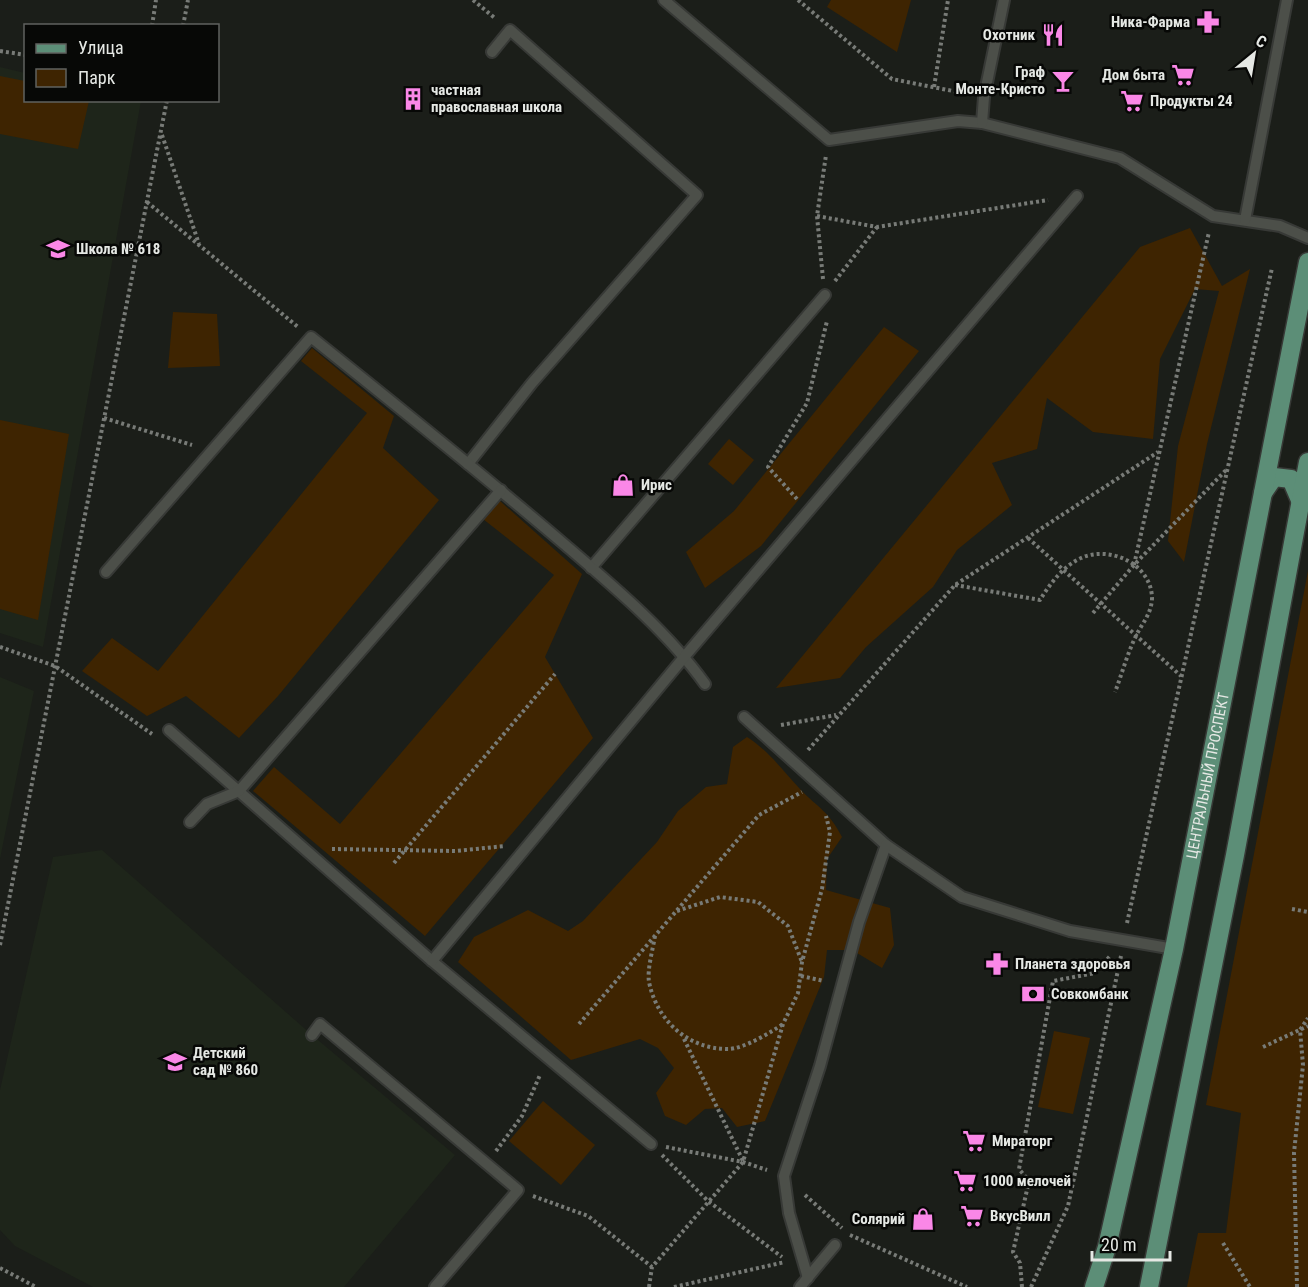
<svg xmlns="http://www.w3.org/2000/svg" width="1308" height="1287" font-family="'Roboto Condensed',sans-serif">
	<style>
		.built { fill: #1e251a }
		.green { fill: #3e2401 }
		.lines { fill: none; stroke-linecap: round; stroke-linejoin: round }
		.lane-casing { stroke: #373936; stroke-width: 14 }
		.primary-casing { stroke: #373936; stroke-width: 21 }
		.path { stroke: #787b77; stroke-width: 4; stroke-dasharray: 3 3; stroke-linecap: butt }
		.lane { stroke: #4c4f49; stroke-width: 10 }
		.primary { stroke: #5c8e77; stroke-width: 18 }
		.labels { text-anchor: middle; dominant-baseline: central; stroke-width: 5; stroke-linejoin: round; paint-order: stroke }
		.poi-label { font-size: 15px; font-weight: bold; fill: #e5e8e4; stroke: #070806; text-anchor: start }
		.street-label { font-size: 15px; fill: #e5e8e4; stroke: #070806 }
	</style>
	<rect width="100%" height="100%" fill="#1b1e19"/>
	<g class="built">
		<path d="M0 67 25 73 26 100 141 101 43 647 0 633Z"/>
		<path d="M0 677 34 691 0 859Z"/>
		<path d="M102 850 312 1035 455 1155 344 1287H93L15 1246 0 1230V1090L53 857Z"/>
	</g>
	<g class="green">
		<path d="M831 0H911L897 52 827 7Z"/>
		<path d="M0 76 25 81 26 100 89 101 78 149 0 134Z"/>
		<path d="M1190 228 1222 286 1250 269 1207 444 1184 562 1168 541 1178 446 1219 291 1195 289 1160 359 1153 439 1093 432 1047 398 1037 449 992 463 1012 505 957 550 933 587 866 647 840 678 776 688 1140 247Z"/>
		<path d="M173 312 217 314 220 366 168 368Z"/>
		<path d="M884 327 919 351 761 546 705 588 686 552 734 511Z"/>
		<path d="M312 348 394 416 383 448 439 500 278 696 239 738 186 696 147 716 82 671 112 638 158 671 367 413 301 361Z"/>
		<path d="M0 420 69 434 38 620 0 609Z"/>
		<path d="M729 439 754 460 733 485 708 464Z"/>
		<path d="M500 501 582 574 545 657 593 738 425 936 253 791 274 767 340 824 554 575 483 519Z"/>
		<path d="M1308 571V1287H1187L1198 1233H1226L1241 1113 1206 1105Z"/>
		<path d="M747 737C769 751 782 770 800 789 819 809 828 810 842 837L827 859 826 890 890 908 894 945 882 968 852 950H827L824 977 765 1121 737 1127 722 1108 705 1109 686 1125 665 1116 656 1093 674 1068 658 1048 640 1039 571 1060 458 962 474 937 528 910 568 931 583 921 657 842 678 811 706 787 727 784 733 747Z"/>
		<path d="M1054 1031 1090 1038 1073 1114 1038 1107Z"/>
		<path d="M543 1101 595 1145 561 1185 509 1141Z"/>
	</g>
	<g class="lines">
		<g class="lane-casing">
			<g id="lane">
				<path d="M664 0 829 140 958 121 982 123 1120 158 1213 216 1280 226 1308 238"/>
				<path d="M982 123 984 97 1004 0"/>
				<path d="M1245 220 1287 0"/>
				<path d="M468 464 532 383 697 195 510 30 492 52"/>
				<path d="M591 568 825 295"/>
				<path d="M106 572 311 337C396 405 481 473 564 544 613 586 667 631 705 684"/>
				<path d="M744 717 886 845 962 897 1070 931 1174 949"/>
				<path d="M169 730 432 961 651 1144"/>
				<path d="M190 822 207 804 239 791 501 490"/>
				<path d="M432 961 685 656 1077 196"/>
				<path d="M312 1035 320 1024 518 1190 435 1287"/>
				<path d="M808 1278 789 1213 784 1176 820 1066 859 922 886 845"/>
				<path d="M800 1287 835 1245"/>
			</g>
		</g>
		<g class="primary-casing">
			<g id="primary">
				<path d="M1263 493 1274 477 1291 479 1300 500"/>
				<path id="s1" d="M1094 1287 1107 1247 1174 949 1308 262"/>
				<path d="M1149 1287 1235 855 1308 462"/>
			</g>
		</g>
		<g class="path">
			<path d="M473 0 496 19"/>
			<path d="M798 0 892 79 968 94"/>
			<path d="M152 26 156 0"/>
			<path d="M183 26 188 0"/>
			<path d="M0 51 26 55"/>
			<path d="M934 87 948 0"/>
			<path d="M162 135 199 244"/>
			<path d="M147 202 298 327"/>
			<path d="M817 216 877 227 1048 200"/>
			<path d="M823 279 817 216 826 155"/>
			<path d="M835 281 877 227"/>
			<path d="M104 418 192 445"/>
			<path d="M797 499 768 467 807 403 827 321"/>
			<path d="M1028 538 1181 676"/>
			<path d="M1134 565 1209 232"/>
			<path d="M955 585 1040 600C1050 584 1063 566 1081 558 1110 545 1152 564 1152 599 1151 615 1142 623 1136 636 1127 654 1122 674 1115 692"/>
			<path d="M1093 613 1134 565 1227 469"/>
			<path d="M0 647 55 666 152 734"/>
			<path d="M781 725 836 715"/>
			<path d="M808 750 955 585 1158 452"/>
			<path d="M332 849 456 851 505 846"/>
			<path d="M394 863 555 674"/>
			<path d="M1292 909 1308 912"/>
			<path d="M677 911 720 897 758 902 788 926 802 962"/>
			<path d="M1127 923 1272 268"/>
			<path d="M655 936C653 949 647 969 649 982 657 1021 688 1049 728 1049 743 1049 770 1033 783 1024"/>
			<path d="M0 945 167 100"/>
			<path d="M801 976 824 981"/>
			<path d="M579 1024 759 815 802 792"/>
			<path d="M684 1039 743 1161"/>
			<path d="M1263 1047 1308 1026"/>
			<path d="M666 1147 743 1162 767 1170"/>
			<path d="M496 1151 522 1116 540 1075"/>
			<path d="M662 1155 708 1201 782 1257"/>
			<path d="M805 1195 842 1228"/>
			<path d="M533 1196 588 1216 652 1267"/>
			<path d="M850 1235 967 1287"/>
			<path d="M1223 1243 1250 1287"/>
			<path d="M0 1268 36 1287"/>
			<path d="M649 1287 652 1267 743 1162 783 1024 798 993 802 962 822 889 830 832 826 816"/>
			<path d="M674 1287 785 1262"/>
			<path d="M1022 1287 1020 1263 1013 1252 1029 1181 1019 1169 1053 981 1095 973 1111 955"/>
			<path d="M1031 1287 1068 1206 1121 956"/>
			<path d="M1297 1287 1294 1153 1303 1065 1300 1030 1308 1018"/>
		</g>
		<use href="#lane" class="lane"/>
		<use href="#primary" class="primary"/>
	</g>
	<defs>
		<g id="pharmacy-bare" transform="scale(1.8)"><path d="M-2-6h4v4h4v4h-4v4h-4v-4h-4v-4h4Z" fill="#fa87e7" stroke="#070806" stroke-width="2.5" paint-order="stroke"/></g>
		<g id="restaurant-bare" transform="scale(1.8)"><path d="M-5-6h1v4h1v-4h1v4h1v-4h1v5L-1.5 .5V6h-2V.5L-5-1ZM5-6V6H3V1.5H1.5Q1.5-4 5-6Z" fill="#fa87e7" stroke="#070806" stroke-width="2.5" paint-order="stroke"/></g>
		<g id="supermarket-bare" transform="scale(1.8)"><path d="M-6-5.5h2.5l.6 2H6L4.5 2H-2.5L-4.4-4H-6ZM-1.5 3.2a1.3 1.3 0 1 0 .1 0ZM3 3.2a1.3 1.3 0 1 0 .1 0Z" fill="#fa87e7" stroke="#070806" stroke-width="2.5" paint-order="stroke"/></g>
		<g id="bar-bare" transform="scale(1.8)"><path d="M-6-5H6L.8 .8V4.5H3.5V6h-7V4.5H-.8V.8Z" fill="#fa87e7" stroke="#070806" stroke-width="2.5" paint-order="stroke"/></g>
		<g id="building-bare" transform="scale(1.8)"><path d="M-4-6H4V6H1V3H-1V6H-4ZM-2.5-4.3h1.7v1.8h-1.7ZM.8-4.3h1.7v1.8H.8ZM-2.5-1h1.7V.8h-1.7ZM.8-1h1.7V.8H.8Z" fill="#fa87e7" stroke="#070806" stroke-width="2.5" paint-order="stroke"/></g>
		<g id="school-bare" transform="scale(1.8)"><path d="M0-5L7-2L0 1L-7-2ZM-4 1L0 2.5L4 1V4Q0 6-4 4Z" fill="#fa87e7" stroke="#070806" stroke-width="2.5" paint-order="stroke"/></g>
		<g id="shop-bare" transform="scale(1.8)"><path d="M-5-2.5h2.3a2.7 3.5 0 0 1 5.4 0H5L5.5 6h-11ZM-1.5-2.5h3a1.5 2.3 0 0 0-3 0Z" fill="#fa87e7" stroke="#070806" stroke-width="2.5" paint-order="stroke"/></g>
		<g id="bank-bare" transform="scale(1.8)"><path d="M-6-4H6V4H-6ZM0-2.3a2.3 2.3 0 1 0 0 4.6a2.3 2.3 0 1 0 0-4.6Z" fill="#fa87e7" stroke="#070806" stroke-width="2.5" paint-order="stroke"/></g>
	</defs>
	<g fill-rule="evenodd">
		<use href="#pharmacy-bare" x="1208" y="22"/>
		<use href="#restaurant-bare" x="1053" y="35"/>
		<use href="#supermarket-bare" x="1183" y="75"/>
		<use href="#bar-bare" x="1063" y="81"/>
		<use href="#building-bare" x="413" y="99"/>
		<use href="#supermarket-bare" x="1132" y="101"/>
		<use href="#school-bare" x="58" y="249"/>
		<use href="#shop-bare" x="623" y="485"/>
		<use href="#pharmacy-bare" x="997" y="964"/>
		<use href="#bank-bare" x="1033" y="994"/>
		<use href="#school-bare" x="175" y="1062"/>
		<use href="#supermarket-bare" x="974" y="1141"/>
		<use href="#supermarket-bare" x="965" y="1181"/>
		<use href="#supermarket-bare" x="972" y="1216"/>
		<use href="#shop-bare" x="923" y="1219"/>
	</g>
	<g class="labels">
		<g class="poi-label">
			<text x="1190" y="22" text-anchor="end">Ника-Фарма</text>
			<text x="1035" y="35" text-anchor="end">Охотник</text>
			<text x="1045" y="72" text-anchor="end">Граф<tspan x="1045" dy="17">Монте-Кристо</tspan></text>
			<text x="1165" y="75" text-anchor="end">Дом быта</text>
			<text x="431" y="90">частная<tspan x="431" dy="17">православная школа</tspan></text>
			<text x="1150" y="101">Продукты 24</text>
			<text x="76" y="249">Школа № 618</text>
			<text x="641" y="485">Ирис</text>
			<text x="1015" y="964">Планета здоровья</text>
			<text x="1051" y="994">Совкомбанк</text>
			<text x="193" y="1053">Детский<tspan x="193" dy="17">сад № 860</tspan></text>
			<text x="992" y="1141">Мираторг</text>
			<text x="983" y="1181">1000 мелочей</text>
			<text x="990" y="1216">ВкусВилл</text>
			<text x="905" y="1219" text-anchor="end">Солярий</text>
		</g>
		<g class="street-label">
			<text stroke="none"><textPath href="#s1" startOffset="524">ЦЕНТРАЛЬНЫЙ ПРОСПЕКТ</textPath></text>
		</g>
	</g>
	<rect x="24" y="24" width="195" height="78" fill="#070806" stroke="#60625f" stroke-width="1.5"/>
	<rect x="36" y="44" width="30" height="9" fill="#5c8e77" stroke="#60625f" stroke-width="1.5"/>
	<text x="78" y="54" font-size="18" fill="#e5e8e4">Улица</text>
	<rect x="36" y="69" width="30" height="18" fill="#3e2401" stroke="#60625f" stroke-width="1.5"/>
	<text x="78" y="84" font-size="18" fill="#e5e8e4">Парк</text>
	<g transform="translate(1254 54) rotate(30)" stroke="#070806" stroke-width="4.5" paint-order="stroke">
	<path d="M0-4.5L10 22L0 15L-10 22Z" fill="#e5e8e4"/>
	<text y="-9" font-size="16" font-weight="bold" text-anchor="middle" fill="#e5e8e4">С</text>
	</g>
	<path d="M1092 1251v9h78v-9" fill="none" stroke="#e5e8e4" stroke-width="3"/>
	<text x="1101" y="1251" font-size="18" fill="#e5e8e4" stroke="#070806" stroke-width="4.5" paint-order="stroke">20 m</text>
</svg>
